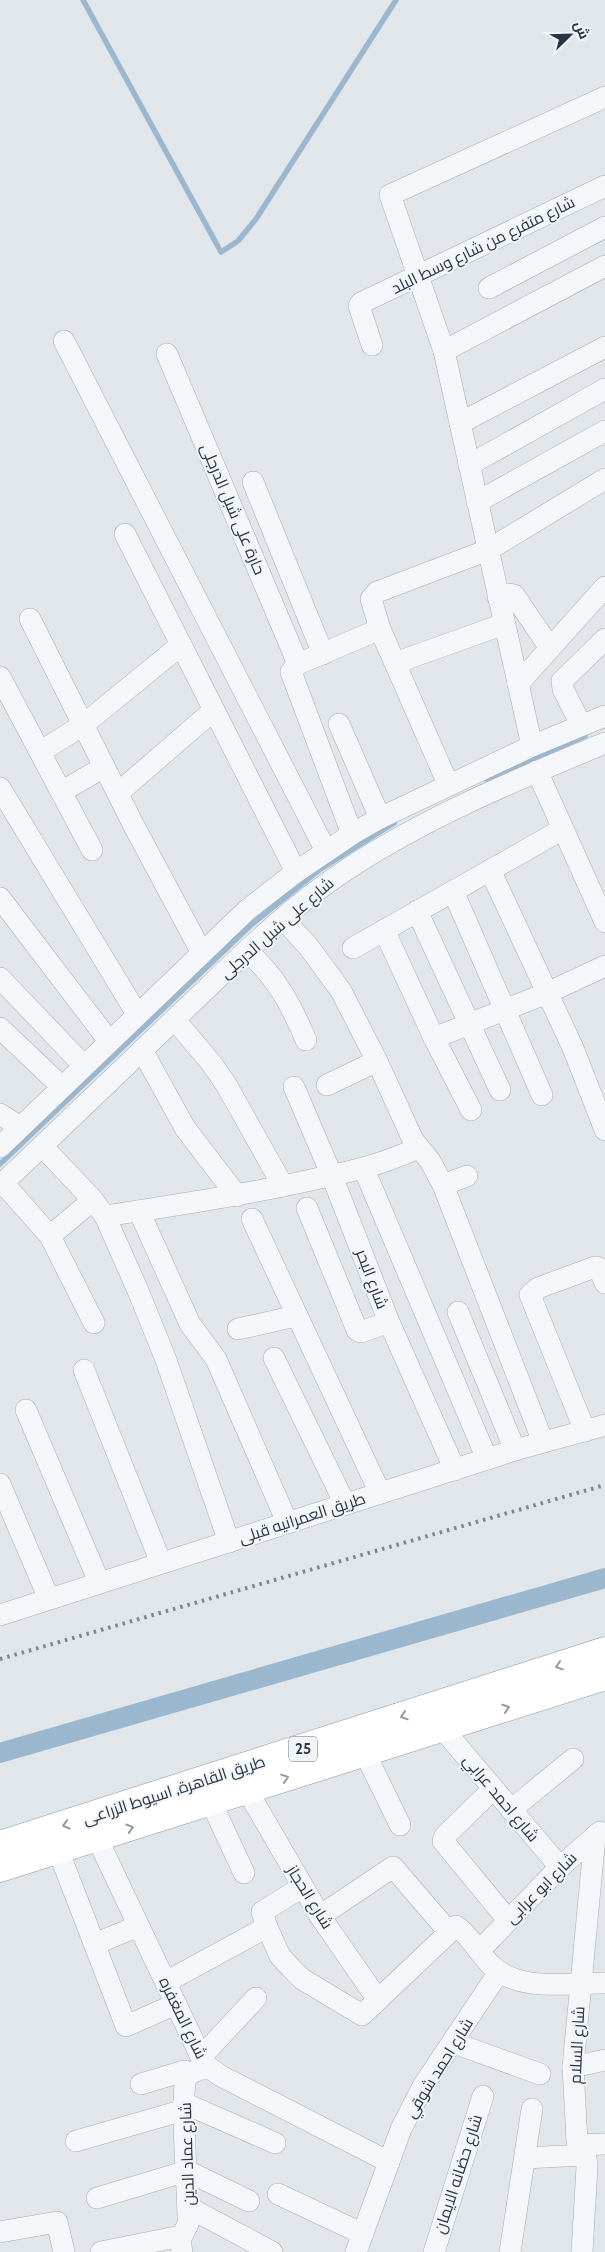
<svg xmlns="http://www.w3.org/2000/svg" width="605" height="2252" font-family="Cabin,Cairo,sans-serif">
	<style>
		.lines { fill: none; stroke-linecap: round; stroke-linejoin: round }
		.stream { stroke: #9ab7ce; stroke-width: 5.5 }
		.canal { stroke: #9ab7ce; stroke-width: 20 }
		.minor-casing { stroke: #a6adb6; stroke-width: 22 }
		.highway-casing { stroke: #8794a3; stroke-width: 29 }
		.minor { stroke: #f5f6f9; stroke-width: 21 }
		.highway { stroke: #fff; stroke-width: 28 }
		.rail { stroke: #798696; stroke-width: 4; stroke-dasharray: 2.5 5; stroke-linecap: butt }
		.oneway { stroke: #949aa2 }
		.labels { text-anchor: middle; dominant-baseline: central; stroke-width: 4; stroke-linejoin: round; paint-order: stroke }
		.shield { fill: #f1f5f8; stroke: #646e7b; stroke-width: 1 }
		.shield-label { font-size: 15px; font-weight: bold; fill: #283445 }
		.street-label { font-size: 16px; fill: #283445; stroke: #f1f5f8 }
	</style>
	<rect width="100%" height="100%" fill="#e1e6eb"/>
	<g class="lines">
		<g class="stream">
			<path d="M83 0 221 252 238 241 256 219 396 0"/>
			<path d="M486 779 585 736"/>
			<path d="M0 1164 252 924 319 870 394 823"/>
		</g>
		<path class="canal" d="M0 1753 605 1578"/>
		<g class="minor-casing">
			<g id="minor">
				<path d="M489 288 605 227"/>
				<path d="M64 341 326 851"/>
				<path d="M372 345 359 306 361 303 605 186"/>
				<path d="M444 351 605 266"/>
				<path d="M167 354 298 664"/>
				<path d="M460 423 605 347"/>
				<path d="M469 465 605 389"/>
				<path d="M253 482 323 654"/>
				<path d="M477 502 605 431"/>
				<path d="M125 534 296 872"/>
				<path d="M498 597 509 594 514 595 550 648"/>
				<path d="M30 619 134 826 202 953"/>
				<path d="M395 663 504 624"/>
				<path d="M0 677 92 850"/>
				<path d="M518 684 605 587"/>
				<path d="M339 724 380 818"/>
				<path d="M581 725 563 689 562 681 605 639"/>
				<path d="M532 746 444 351 390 195 605 97"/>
				<path d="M40 752 83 725 181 645"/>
				<path d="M537 771 605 922"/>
				<path d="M448 784 380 629 371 599 377 592 488 550 605 479"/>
				<path d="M0 788 137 1014"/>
				<path d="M61 792 104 767"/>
				<path d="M118 793 214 710"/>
				<path d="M352 834 291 672 298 664 380 629"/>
				<path d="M490 870 573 1048 605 1130"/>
				<path d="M453 891 542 1095"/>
				<path d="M0 898 109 1041"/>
				<path d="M417 911 500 1090"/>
				<path d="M283 919 308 946 341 991 377 1061 413 1140 430 1161 443 1185 543 1442"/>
				<path d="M384 930 434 1038 471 1110"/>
				<path d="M353 948 563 829"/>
				<path d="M247 951C276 976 291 1005 306 1040"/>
				<path d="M0 978 84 1066"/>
				<path d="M175 1020 212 1064 227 1086 283 1186"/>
				<path d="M0 1028 62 1087"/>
				<path d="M434 1038 547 993 605 966"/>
				<path d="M142 1050 185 1128 237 1196"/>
				<path d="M327 1085 377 1061"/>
				<path d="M294 1087 332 1176 389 1322 455 1470"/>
				<path d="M0 1114 20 1127"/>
				<path d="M42 1146 93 1200 105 1216 139 1293 166 1360 229 1542"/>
				<path d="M0 1147 247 910 296 872 352 834 380 818 532 746 605 716"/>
				<path d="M364 1169 487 1459"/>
				<path d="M3 1183 50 1236 94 1323"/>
				<path d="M443 1185 467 1176"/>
				<path d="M0 1186C59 1129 120 1072 179 1015 232 965 284 911 346 870 426 817 516 780 605 743"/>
				<path d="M307 1208 357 1330 361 1332 389 1322"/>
				<path d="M139 1211 190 1324 216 1359 287 1522"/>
				<path d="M105 1216C169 1206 233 1197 297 1183 341 1174 377 1167 418 1148"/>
				<path d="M252 1219 380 1493"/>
				<path d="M50 1236 93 1200"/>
				<path d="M458 1312 515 1450"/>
				<path d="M238 1329 296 1316"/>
				<path d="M274 1358 345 1504"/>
				<path d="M84 1370 161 1563"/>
				<path d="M26 1410 99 1582"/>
				<path d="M585 1431 530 1295 538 1288 595 1267 599 1268 605 1283"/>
				<path d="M0 1484 49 1599"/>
				<path d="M0 1615 515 1450 605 1425"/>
				<path d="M442 1728 560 1867"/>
				<path d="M365 1753 400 1825"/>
				<path d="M493 1789 445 1836 443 1841 508 1920"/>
				<path d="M247 1790 320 1916 378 2000"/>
				<path d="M211 1802 244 1873"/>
				<path d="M511 1810 573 1759"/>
				<path d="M97 1838 201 2057 208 2067 221 2076 389 2162"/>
				<path d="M58 1850 126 2026 176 2004"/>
				<path d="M302 1887 262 1912 267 1927 280 1956 291 1968 302 1979 362 2015 456 1926C470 1935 479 1954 492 1966 521 1993 569 1982 605 1983"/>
				<path d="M320 1916 393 1867 449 1932"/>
				<path d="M95 1944 138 1926"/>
				<path d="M479 1951 560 1867 600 1832"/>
				<path d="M166 1982 267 1927"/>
				<path d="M454 2043 540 2074"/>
				<path d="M201 2057 256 1998"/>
				<path d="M573 2067 605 2060"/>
				<path d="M141 2084 184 2071 192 2073"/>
				<path d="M184 2103 275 2143"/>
				<path d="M76 2141 184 2110"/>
				<path d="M578 2145 605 2144"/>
				<path d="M525 2158 584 2155"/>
				<path d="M278 2194 363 2234"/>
				<path d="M97 2198 187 2171 249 2201"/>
				<path d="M188 2207 272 2252"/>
				<path d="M0 2232 57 2222 64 2252"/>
				<path d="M101 2252 181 2236"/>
				<path d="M182 2252 180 2240 188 2224C189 2199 179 2091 187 2077 190 2071 202 2069 208 2067"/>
				<path d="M356 2252 401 2129 423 2086 499 1972"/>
				<path d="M434 2252 483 2096"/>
				<path d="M510 2252 532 2109"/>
				<path d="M582 2252 587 2167 586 2158 577 2141 573 2067 595 1836"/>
			</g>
		</g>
		<g class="highway-casing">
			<g id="highway">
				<path d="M0 1845 605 1651"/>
				<path d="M0 1868 605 1676"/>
			</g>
		</g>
		<use href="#minor" class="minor"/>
		<use href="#highway" class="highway"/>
		<path class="rail" d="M0 1659 605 1485"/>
	</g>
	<defs><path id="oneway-chevron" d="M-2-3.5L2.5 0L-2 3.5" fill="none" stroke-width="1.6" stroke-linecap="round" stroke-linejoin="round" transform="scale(1.25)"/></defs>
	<g class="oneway">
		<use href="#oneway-chevron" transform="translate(559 1666) rotate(162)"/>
		<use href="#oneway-chevron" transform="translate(506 1708) rotate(-18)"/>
		<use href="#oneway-chevron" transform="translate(404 1716) rotate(162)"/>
		<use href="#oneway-chevron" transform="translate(285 1778) rotate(-18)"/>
		<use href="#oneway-chevron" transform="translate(66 1825) rotate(163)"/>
		<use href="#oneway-chevron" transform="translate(130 1828) rotate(-17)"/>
	</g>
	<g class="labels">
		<rect class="shield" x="289" y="1736.5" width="28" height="25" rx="4"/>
		<g class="shield-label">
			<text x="303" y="1749">25</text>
		</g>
		<g class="street-label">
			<text transform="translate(483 245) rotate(-26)">شارع متفرع من شارع وسط البلد</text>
			<text transform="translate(233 509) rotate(67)">حارة على شبل الدرجلى</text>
			<text transform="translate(277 928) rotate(-41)">شارع على شبل الدرجلى</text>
			<text transform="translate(372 1279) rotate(69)">شارع البحر</text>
			<text transform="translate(302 1518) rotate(-18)">طريق العمرانيه قبلى</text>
			<text transform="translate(174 1790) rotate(-18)">طريق القاهرة, اسيوط الزراعى</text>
			<text transform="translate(501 1798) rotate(50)">شارع احمد عرابي</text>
			<text transform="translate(541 1888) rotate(-45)">شارع ابو عرابى</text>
			<text transform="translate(310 1897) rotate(58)">شارع الحجاز</text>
			<text transform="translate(183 2018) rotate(64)">شارع المغفره</text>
			<text transform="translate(577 2045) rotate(-87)">شارع السلام</text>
			<text transform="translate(439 2068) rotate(-58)">شارع احمد شوقي</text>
			<text transform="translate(187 2154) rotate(-92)">شارع عماد الدين</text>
			<text transform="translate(458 2174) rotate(-72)">شارع حضانه الايمان</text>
		</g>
	</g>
	<g transform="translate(570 35) rotate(67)" stroke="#f1f5f8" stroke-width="4" paint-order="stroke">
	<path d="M0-4L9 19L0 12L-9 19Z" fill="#283445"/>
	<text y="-8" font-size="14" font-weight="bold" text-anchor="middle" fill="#283445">ش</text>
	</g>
</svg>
